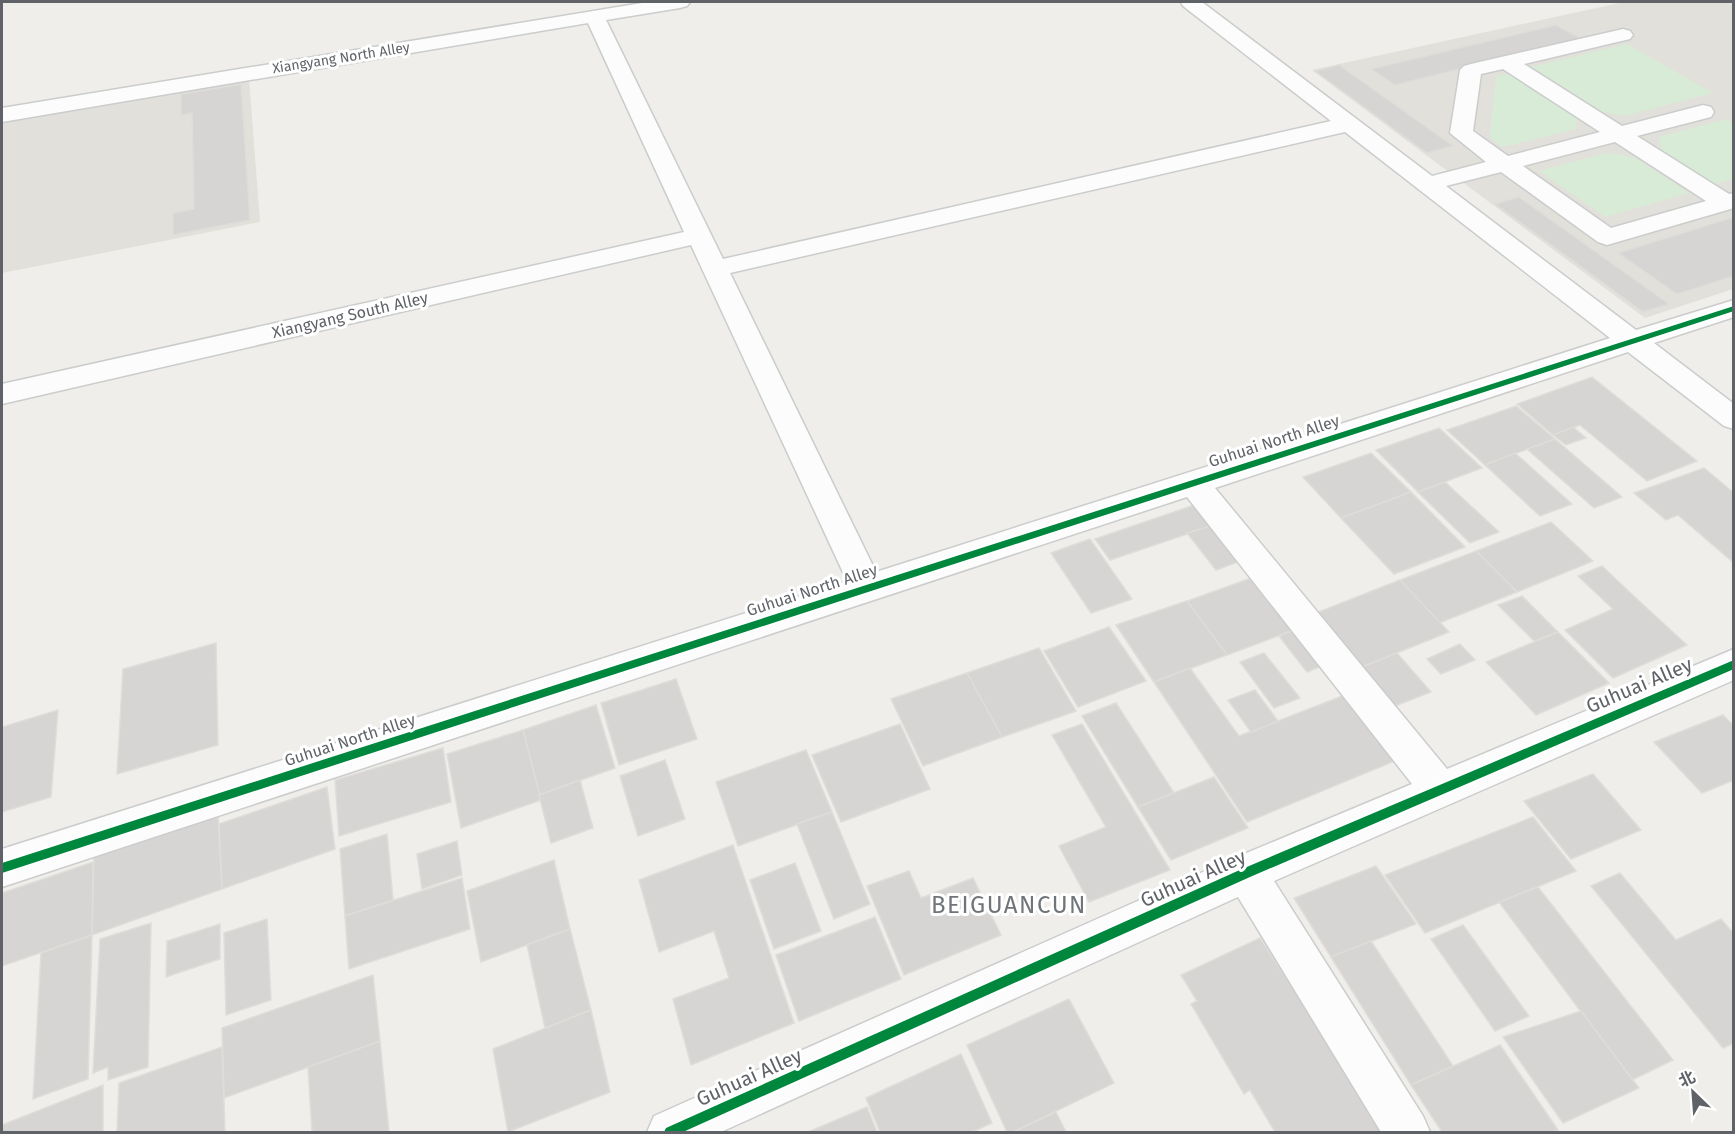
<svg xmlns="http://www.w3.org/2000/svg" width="1735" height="1134" font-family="'Fira Sans','Noto Sans SC',sans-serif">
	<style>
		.education { fill: #e2e0da }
		.green { fill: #d8ebd6 }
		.building { fill: #d6d5d3; stroke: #deddd9; stroke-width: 1.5 }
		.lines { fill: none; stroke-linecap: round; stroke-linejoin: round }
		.minor-casing { stroke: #cbcccc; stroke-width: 3 }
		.minor { fill: #fdfcfc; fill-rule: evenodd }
		.cycleway-casing { stroke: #fff; stroke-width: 4 }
		.cycleway { fill: #00873e; fill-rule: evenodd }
		.labels { text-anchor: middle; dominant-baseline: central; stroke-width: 6; stroke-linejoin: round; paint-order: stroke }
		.far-street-label { font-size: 14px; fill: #5f6368; stroke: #fff }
		.street-label { font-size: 16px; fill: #5f6368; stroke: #fff }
		.near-street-label { font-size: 20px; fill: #5f6368; stroke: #fff }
		.near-quarter-label { font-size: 24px; letter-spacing: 1.5px; fill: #70757a; stroke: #fff }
	</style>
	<rect width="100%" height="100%" fill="#efeeea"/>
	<g class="education">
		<path d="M1624 2H1733V289L1645 318 1312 70Z"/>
		<path d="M249 79 260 222 2 273V120Z"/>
	</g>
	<g class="green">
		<path d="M1627 44 1713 93 1624 116 1603 112 1531 67Z"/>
		<path d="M1508 74 1577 118 1576 129 1502 147 1490 137 1496 76Z"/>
		<path d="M1726 119 1733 123V179L1716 184 1662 150 1659 137Z"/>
		<path d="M1606 153 1635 157 1689 193 1605 217 1539 171Z"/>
	</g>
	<g class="building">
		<path d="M1556 25 1582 39 1395 85 1371 69Z"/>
		<path d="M1339 65 1453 146 1427 153 1315 71Z"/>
		<path d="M241 84 250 220 173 235V213L194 209 192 113 181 115V94Z"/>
		<path d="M1519 197 1669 304 1643 312 1495 204Z"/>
		<path d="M1734 217V276L1677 294 1618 253Z"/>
		<path d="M1592 377 1697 461 1647 481 1580 425 1553 435 1517 404Z"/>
		<path d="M1516 406 1555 439 1485 465 1447 430Z"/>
		<path d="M1573 427 1586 438 1566 445 1553 435Z"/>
		<path d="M1439 428 1482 468 1418 492 1376 450Z"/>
		<path d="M1555 439 1622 497 1594 508 1527 449Z"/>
		<path d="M1371 453 1411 492 1341 518 1303 477Z"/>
		<path d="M1515 453 1572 504 1540 516 1485 465Z"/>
		<path d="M1704 468 1734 493V563L1678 515 1666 520 1634 493Z"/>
		<path d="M1445 482 1499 532 1470 543 1418 492Z"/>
		<path d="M1411 492 1465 547 1394 574 1341 518Z"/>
		<path d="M1203 502 1220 523 1110 560 1095 539Z"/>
		<path d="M1551 522 1593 561 1517 592 1476 551Z"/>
		<path d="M1220 523 1249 558 1216 570 1187 533Z"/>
		<path d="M1090 539 1132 599 1091 613 1051 553Z"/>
		<path d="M1476 551 1517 592 1439 623 1400 580Z"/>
		<path d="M1602 566 1638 600 1687 645 1613 678 1565 630 1613 609 1578 576Z"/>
		<path d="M1257 576 1299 628 1227 655 1187 601Z"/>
		<path d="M1400 580 1449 632 1362 667 1316 613Z"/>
		<path d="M1522 596 1558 632 1534 641 1498 605Z"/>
		<path d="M1187 601 1227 655 1154 682 1116 625Z"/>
		<path d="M1109 627 1146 681 1078 707 1044 651Z"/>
		<path d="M1299 628 1327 664 1307 672 1279 636Z"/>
		<path d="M1558 632 1609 683 1536 715 1486 662Z"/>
		<path d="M216 643 218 745 117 774 123 669Z"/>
		<path d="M1460 644 1475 660 1441 674 1427 659Z"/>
		<path d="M1039 648 1076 711 1002 737 967 673Z"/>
		<path d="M1264 653 1300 698 1274 708 1240 662Z"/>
		<path d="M1397 653 1431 692 1395 706 1362 667Z"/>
		<path d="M1190 668 1239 736 1350 693 1402 758 1247 822 1154 682Z"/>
		<path d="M967 673 1002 737 923 766 891 699Z"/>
		<path d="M676 679 697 739 619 765 601 703Z"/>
		<path d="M1255 690 1278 721 1251 732 1228 700Z"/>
		<path d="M1116 703 1174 793 1138 807 1082 716Z"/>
		<path d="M596 705 615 768 539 795 523 730Z"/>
		<path d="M58 710 51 797 2 812V727Z"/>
		<path d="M1723 715 1734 726V780L1702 793 1654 742Z"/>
		<path d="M900 724 930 789 841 822 812 755Z"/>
		<path d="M1082 724 1170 870 1089 902 1059 846 1106 827 1052 735Z"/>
		<path d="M523 730 541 800 461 828 447 754Z"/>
		<path d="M443 748 451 802 339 836 335 780Z"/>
		<path d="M806 750 832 812 738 846 716 782Z"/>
		<path d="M665 760 685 819 638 836 620 776Z"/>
		<path d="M1593 774 1641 830 1571 859 1524 801Z"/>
		<path d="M1214 777 1248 828 1171 860 1138 807Z"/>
		<path d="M580 780 593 828 551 843 539 795Z"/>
		<path d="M327 787 335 849 222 889 219 824Z"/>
		<path d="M832 812 870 904 834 919 797 824Z"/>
		<path d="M218 815 222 889 92 935 94 856Z"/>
		<path d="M1533 817 1576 871 1425 933 1385 875Z"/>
		<path d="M387 834 393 900 345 916 340 849Z"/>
		<path d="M457 841 462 875 422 889 417 854Z"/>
		<path d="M733 845 794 1023 691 1065 673 999 729 978 714 931 659 952 639 880Z"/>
		<path d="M554 860 570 929 481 962 467 891Z"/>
		<path d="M93 862 92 935 2 966V893Z"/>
		<path d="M795 863 821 931 774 949 750 880Z"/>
		<path d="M1376 866 1416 924 1331 957 1294 898Z"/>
		<path d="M909 871 921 898 973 878 1001 935 904 975 867 886Z"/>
		<path d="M1620 873 1676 940 1721 919 1734 934V1043L1723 1048 1591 886Z"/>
		<path d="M462 878 470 929 349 969 345 916Z"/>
		<path d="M1538 887 1673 1060 1632 1080 1499 902Z"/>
		<path d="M875 917 901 979 799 1021 776 955Z"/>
		<path d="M267 919 271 1000 226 1015 224 933Z"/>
		<path d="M151 923 148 1067 108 1080V1067L93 1073 100 939Z"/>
		<path d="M220 924V959L166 977 167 941Z"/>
		<path d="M1463 925 1529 1016 1495 1031 1431 939Z"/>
		<path d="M570 929 591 1010 545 1028 527 945Z"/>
		<path d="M92 935 88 1079 33 1099 41 953Z"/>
		<path d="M1260 938 1387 1132H1275L1250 1090 1244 1094 1191 1004 1197 1001 1181 975Z"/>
		<path d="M1371 941 1453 1066 1411 1085 1331 957Z"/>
		<path d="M373 975 380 1041 224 1098 222 1028Z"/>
		<path d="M1069 999 1114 1083 1013 1132H1007L967 1045Z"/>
		<path d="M591 1010 610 1092 508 1132 493 1049Z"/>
		<path d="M1581 1011 1639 1088 1563 1123 1503 1037Z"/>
		<path d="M380 1041 389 1132H312L308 1067Z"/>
		<path d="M1500 1045 1558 1130 1551 1132H1442L1411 1085Z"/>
		<path d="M222 1047 225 1132H117L119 1083Z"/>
		<path d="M961 1054 992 1123 972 1132H880L866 1098Z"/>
		<path d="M103 1085V1132H2V1125Z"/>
		<path d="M867 1107 877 1132H808Z"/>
		<path d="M1056 1112 1066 1132H1013Z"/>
	</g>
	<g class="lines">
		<g class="minor-casing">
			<path id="minor" d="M648 2H690L687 6 680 8 606 20 723 259 1331 121 1183 6 1181 2H1202L1432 176 1486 162 1450 133 1460 70 1464 66 1471 64 1623 29 1630 31 1633 35 1630 39 1524 64 1622 126 1703 105 1711 107 1714 112 1711 117 1637 136 1729 194 1734 193V208L1607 245 1598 242 1501 172 1446 186 1636 330 1734 300V317L1654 343 1734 404V429L1724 426 1628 352 1215 488 1447 769 1734 649V680L1274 881 1423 1116 1430 1132H1381L1238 897 721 1132H647L654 1116 1232 859 1412 784 1187 497 2 887V849L847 581 691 245 2 404V384L684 232 588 23 2 122V108ZM1503 69 1600 132 1508 156 1473 131 1481 74ZM1345 132 1610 338 876 572 730 273ZM1615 142 1706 201 1611 228 1523 166Z"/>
		</g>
		<use href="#minor" class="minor"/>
		<g class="cycleway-casing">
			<g id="cycleway">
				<path d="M1734 306V311L2 873V863Z"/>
				<path d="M1734 660V669L1250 877 683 1132H664L666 1128 1242 869Z"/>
			</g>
		</g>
		<use href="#cycleway" class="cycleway"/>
	</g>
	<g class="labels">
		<g class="far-street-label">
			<text transform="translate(341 58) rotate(-9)">Xiangyang North Alley</text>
		</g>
		<g class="street-label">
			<text transform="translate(350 315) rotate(-13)">Xiangyang South Alley</text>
			<text transform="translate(1274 441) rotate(-18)">Guhuai North Alley</text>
			<text transform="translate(812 590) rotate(-18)">Guhuai North Alley</text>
			<text transform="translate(350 740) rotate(-18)">Guhuai North Alley</text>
		</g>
		<g class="near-street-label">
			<text transform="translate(1639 685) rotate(-23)">Guhuai Alley</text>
			<text transform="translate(1193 878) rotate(-24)">Guhuai Alley</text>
			<text transform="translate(749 1077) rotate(-24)">Guhuai Alley</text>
		</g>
		<g class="near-quarter-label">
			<text x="1009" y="905">BEIGUANCUN</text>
		</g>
	</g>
	<rect width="1735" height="1134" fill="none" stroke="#5f6368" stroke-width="6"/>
	<g transform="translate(1693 1092) rotate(335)" stroke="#ffffff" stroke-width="4.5" paint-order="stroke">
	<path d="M0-4.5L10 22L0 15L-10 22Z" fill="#5f6368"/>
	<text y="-9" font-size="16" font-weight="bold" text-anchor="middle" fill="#5f6368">北</text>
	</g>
</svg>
